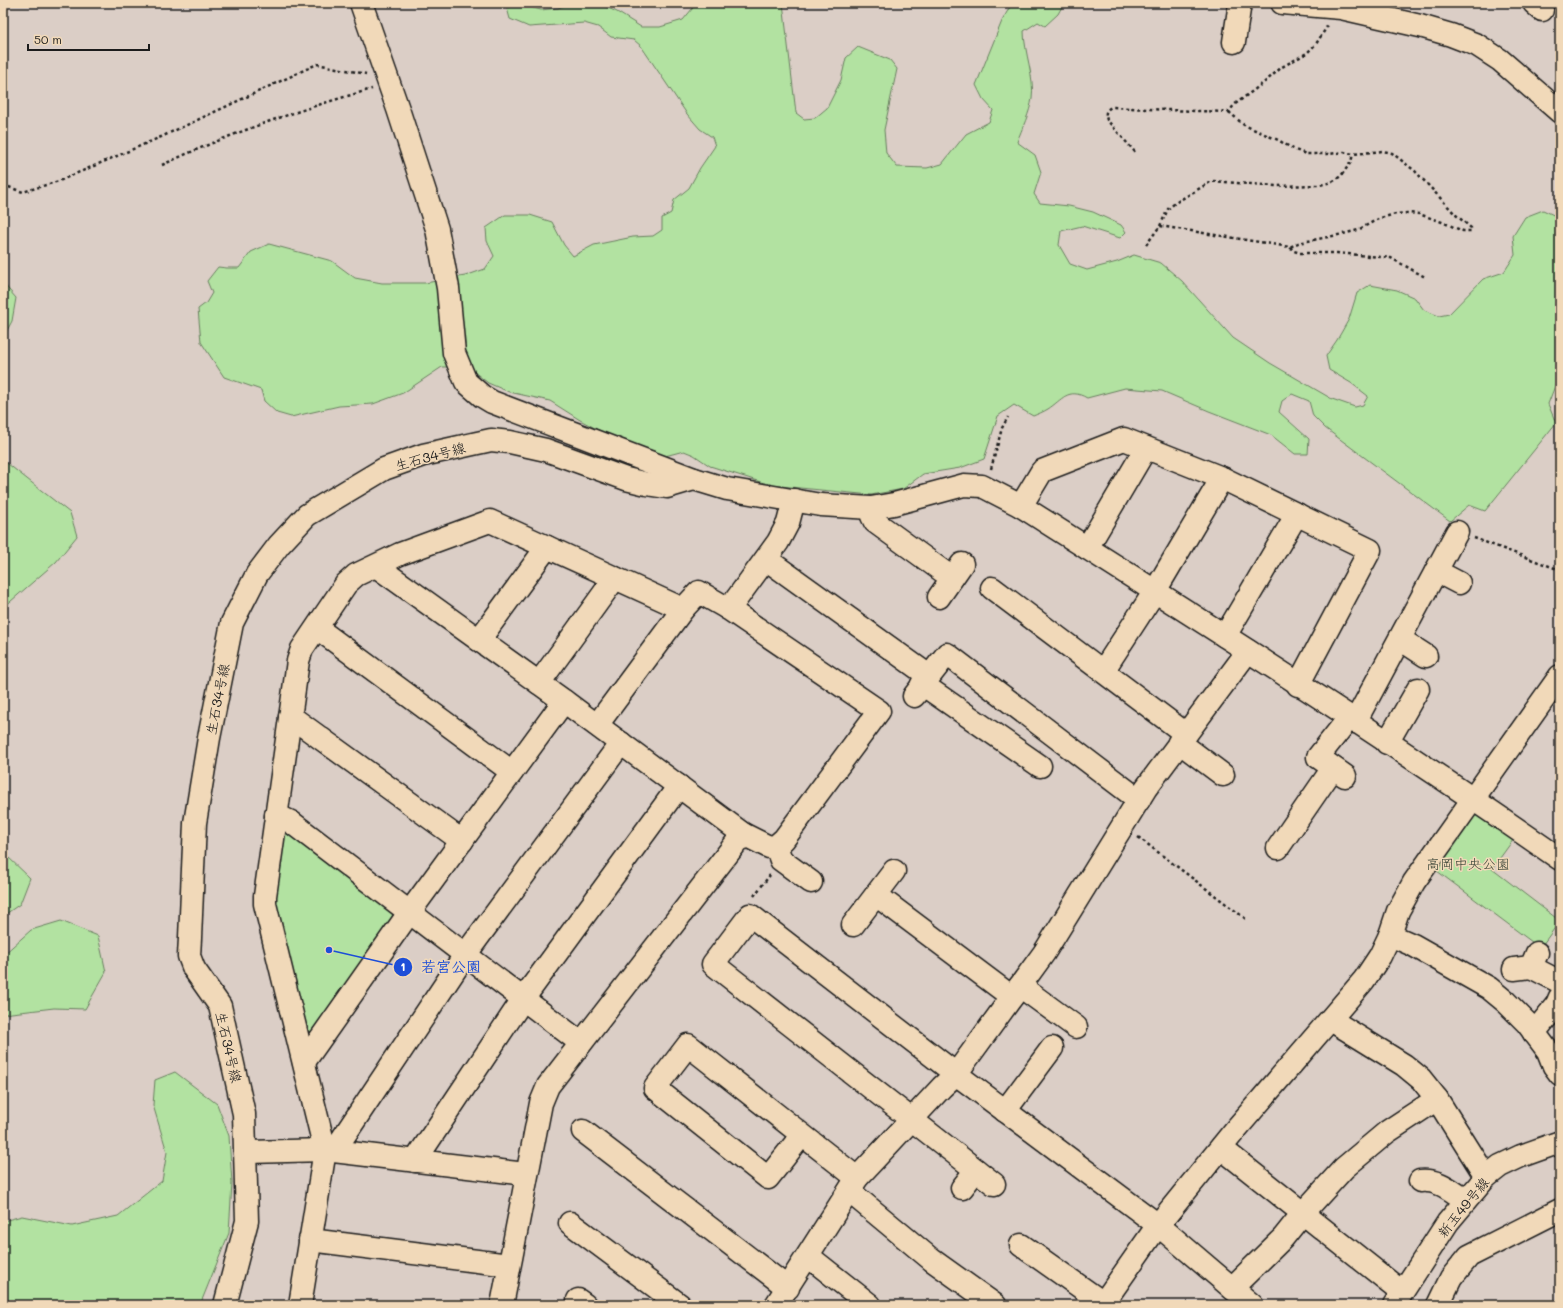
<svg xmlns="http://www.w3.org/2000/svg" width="1563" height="1308" font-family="Mali,'Klee One',sans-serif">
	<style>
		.green { fill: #b2e2a1; stroke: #677f5e }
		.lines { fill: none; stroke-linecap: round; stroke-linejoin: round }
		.minor-casing { stroke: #1c1c1c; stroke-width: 25 }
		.major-casing { stroke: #1c1c1c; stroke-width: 25 }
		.path { stroke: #1c1c1c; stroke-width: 2.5; stroke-dasharray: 3 3; stroke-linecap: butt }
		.minor { stroke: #f1d9b9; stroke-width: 22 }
		.major { stroke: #f1d9b9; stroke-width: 22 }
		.labels { text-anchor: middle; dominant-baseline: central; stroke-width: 3; stroke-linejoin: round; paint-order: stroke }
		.street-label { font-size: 14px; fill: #1c1c1c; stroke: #f1d9b9 }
		.park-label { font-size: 14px; fill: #3a4437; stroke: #f1d9b9 }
		.leader { fill: none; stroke: #1d4ed8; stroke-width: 1.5 }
		.callout-dot { fill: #1d4ed8; stroke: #f1d9b9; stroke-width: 1.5 }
		.mark-label { font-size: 12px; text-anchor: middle; font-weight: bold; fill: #fff }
		.callout-label { font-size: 15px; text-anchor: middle; font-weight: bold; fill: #1d4ed8; stroke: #f1d9b9; stroke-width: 3; stroke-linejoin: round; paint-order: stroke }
	</style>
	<rect width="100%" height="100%" fill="#dbcec6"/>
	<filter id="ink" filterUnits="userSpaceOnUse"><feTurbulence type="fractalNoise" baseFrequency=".025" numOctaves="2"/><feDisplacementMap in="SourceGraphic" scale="8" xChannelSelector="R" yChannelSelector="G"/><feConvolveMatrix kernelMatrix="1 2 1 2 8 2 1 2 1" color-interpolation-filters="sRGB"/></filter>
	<g filter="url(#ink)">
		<g class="green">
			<path d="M571 3H597L617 12 641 27H660L683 20 697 3H783L796 113 804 119 815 118 827 108 841 80 846 58 858 47 890 60 897 69 884 130 886 153 897 167 927 168 942 164 966 134 989 122 993 110 983 99 976 85 1002 21 1012 3H1064L1058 14 1045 26 1038 22 1024 31C1024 52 1035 78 1032 98 1030 113 1022 128 1017 142L1035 155 1041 172 1034 194 1040 203 1069 206 1093 212 1121 225 1126 232 1120 238 1082 226 1061 231 1059 245 1070 264 1087 270 1117 262 1134 255 1161 263 1182 281 1233 338 1270 363 1332 399 1355 407 1363 405 1368 396 1351 383 1329 370 1326 356 1337 340 1349 319 1357 293 1370 285 1397 290 1415 298 1424 310 1439 316 1449 314 1483 279 1504 272 1515 255 1513 236 1525 217 1543 210 1560 218V373L1548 404 1556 423 1485 511 1469 505 1450 521 1325 428 1313 416 1309 401 1292 394 1282 401 1279 412 1309 439 1308 454H1295L1271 435 1209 411 1162 391 1125 388 1087 398C1068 387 1062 400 1048 409 1043 412 1038 414 1033 416L1014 405 998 416 984 459 960 468 923 474 903 489 871 495 770 485 710 466 694 455 684 451 665 456 628 446 580 420 550 401 509 392 488 383 468 367H442L403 393 373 404 339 406 291 417 277 413 264 401 261 390 224 377 201 342 198 309 206 303 212 293 207 281 218 267 227 268H239L251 252 269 244 332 261 355 278 382 283H425L465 276 485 269 494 256 487 241 486 228 505 215H530L552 222 564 245 573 256 594 245 633 237 653 236 662 230V218L671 213 674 200 689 188 700 168 715 146 712 137 700 129 687 114 641 46 634 40 611 37 598 27 584 23 529 27 510 19 507 8 519 4 541 10 558 8Z"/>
			<path d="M3 283 16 298 12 321 3 338Z"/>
			<path d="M3 460 70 513 77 536 56 562 3 608Z"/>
			<path d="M1476 810 1516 836 1492 869 1560 921 1540 948 1433 868Z"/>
			<path d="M292 830 403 915 306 1052 274 926 280 833Z"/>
			<path d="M3 855 7 856 30 878 20 904 3 916Z"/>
			<path d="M61 921 98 936 106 972 85 1009 54 1008 3 1014V955L31 930Z"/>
			<path d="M175 1072 217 1104 229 1136 232 1183 229 1233 200 1305H3V1221L22 1216 72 1226 118 1216 162 1181 167 1152 153 1105 155 1080Z"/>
		</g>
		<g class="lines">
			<g class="minor-casing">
				<g id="minor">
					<path d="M361 3 398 109 437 229 448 288 454 353 466 382 482 396 492 402 694 479 727 489 821 505 871 508 894 504 964 485 982 486 1021 506C1202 621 1384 736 1560 859"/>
					<path d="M1534 3 1542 10"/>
					<path d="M1234 42 1240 3"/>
					<path d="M1021 506 1042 471 1124 439 1222 478 1370 550 1298 685"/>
					<path d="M871 508 872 516 875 522 952 578"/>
					<path d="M1087 548 1146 448"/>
					<path d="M766 559 929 676"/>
					<path d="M376 566 564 701 743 834"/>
					<path d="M1436 571 1459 583"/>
					<path d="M992 588 1186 734"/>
					<path d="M939 597 962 564"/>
					<path d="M727 608 735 601 778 542 788 523 794 500"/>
					<path d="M317 628 512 772"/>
					<path d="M1225 636 1297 514"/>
					<path d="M1400 639 1426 656"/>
					<path d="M479 640 547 547"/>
					<path d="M1103 671 1155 591 1222 478"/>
					<path d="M539 683 615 578"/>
					<path d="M922 684 1040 766"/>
					<path d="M914 696 947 654 1139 800"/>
					<path d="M290 716 462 841"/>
					<path d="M1355 722 1457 532"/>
					<path d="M597 725 683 609"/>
					<path d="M1179 742 1223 775"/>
					<path d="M1387 743 1418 689"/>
					<path d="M1345 776 1318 757 1349 718"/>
					<path d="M276 815 291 822 581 1043"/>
					<path d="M776 846 781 860 811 882"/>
					<path d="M1278 848 1333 768"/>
					<path d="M876 895 1012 997"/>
					<path d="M853 925 894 871"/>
					<path d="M1390 935 1413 945 1489 988 1506 1002 1527 1023 1548 1051 1554 1066 1560 1074"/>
					<path d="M1531 967 1560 982"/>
					<path d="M1514 969 1531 967 1537 953"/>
					<path d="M1020 986 1076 1027"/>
					<path d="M1331 1020 1404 1065 1421 1079 1437 1099 1486 1177"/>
					<path d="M1534 1033 1557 1004 1560 997"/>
					<path d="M304 1062 409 913 564 701"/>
					<path d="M1005 1111 1052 1048"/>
					<path d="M583 1131 788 1288"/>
					<path d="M802 1135 768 1178 655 1088 688 1045 857 1178"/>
					<path d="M1221 1148 1402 1292"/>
					<path d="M334 1151 465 955 621 743"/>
					<path d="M245 1152 325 1150 526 1174"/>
					<path d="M415 1161 523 999 679 786"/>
					<path d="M1420 1181C1439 1179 1451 1191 1466 1200"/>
					<path d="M994 1184 713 964 750 915 956 1074 1158 1225 1252 1305"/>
					<path d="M962 1188 976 1170"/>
					<path d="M849 1191 932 1260 995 1305"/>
					<path d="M570 1223 680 1305"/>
					<path d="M310 1240 509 1265"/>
					<path d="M1021 1245 1103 1303"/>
					<path d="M808 1256 870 1305"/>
					<path d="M1232 1288 1283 1238 1303 1213 1344 1168 1387 1132 1437 1099"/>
					<path d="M578 1300 585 1305"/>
					<path d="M225 1305 247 1221 244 1114 220 1006 194 969 189 956 190 938 195 823 209 738 232 623 257 574 279 545 307 515 384 469 423 455 491 440 510 442 546 450 626 479 647 484 667 487 694 479"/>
					<path d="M300 1305 325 1150 265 904V896L298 661 302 649 346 584 356 575 400 554 490 521 683 609 699 592 727 608 879 711 784 839 776 846 769 847 743 834 548 1086 541 1103 502 1305"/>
					<path d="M776 1305 857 1178 942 1087 956 1074 1044 953 1146 788 1248 651"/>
					<path d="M1102 1305 1158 1225 1236 1129 1364 980 1380 956 1390 935 1398 911 1414 882 1560 676"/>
					<path d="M1394 1305 1448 1222 1486 1177 1500 1166 1521 1156 1560 1142"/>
					<path d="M1438 1305 1451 1278 1469 1256 1560 1210"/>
				</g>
			</g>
			<g class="major-casing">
				<path id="major" d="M1282 3 1341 8 1420 26 1451 35 1477 45 1500 60 1560 112"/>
			</g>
			<g class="path">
				<path d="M1135 152 1107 120C1105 113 1105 111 1111 107L1167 110 1229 112 1234 105 1266 81 1282 67 1307 53 1316 44 1328 25"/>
				<path d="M162 165C229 134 300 109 372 89"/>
				<path d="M3 185 23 192 59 181 161 137 317 64 366 74"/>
				<path d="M1160 226 1168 209 1175 203 1212 181 1276 186 1320 185 1332 182 1341 176 1351 162 1353 154"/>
				<path d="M1146 245 1160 226 1290 247 1298 243 1343 234 1358 230 1380 218 1396 214 1407 213 1419 214 1442 222 1463 231H1471V228L1456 215 1415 171 1392 153 1383 151 1353 154 1344 152 1329 154H1306L1295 150 1278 140 1244 125 1229 112"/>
				<path d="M1290 247 1294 251 1300 253H1337L1391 258 1425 277"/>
				<path d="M991 469 1002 428 1008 417"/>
				<path d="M1474 538 1560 570"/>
				<path d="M1138 837 1246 919"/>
				<path d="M754 896 770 875"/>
			</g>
			<use href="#minor" class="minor"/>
			<use href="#major" class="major"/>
		</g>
	</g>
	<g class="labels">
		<g class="street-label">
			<text transform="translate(430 456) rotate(-15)">生石34号線</text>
			<text transform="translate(217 699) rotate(-79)">生石34号線</text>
			<text transform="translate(229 1047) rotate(77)">生石34号線</text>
			<text transform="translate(1463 1207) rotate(-51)">新玉49号線</text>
		</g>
		<g class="park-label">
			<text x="1468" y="863">高岡中央公園</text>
		</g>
	</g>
	<path class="leader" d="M329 950L403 967"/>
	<g class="callout-dot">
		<circle cx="329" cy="950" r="4"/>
		<circle cx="403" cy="967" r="10"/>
	</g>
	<g class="mark-label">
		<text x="403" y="971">1</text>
	</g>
	<g class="callout-label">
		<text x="451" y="972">若宮公園</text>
	</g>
	<rect width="1563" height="1308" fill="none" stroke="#f1d9b9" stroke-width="16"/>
	<rect x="8" y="8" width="1547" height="1292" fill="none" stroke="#1c1c1c" stroke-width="1.5" filter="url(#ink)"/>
	<path d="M28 44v6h121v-6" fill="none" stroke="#1c1c1c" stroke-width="2"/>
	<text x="34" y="44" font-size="12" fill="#1c1c1c" stroke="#f1d9b9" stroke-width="3" paint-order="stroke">50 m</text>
</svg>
